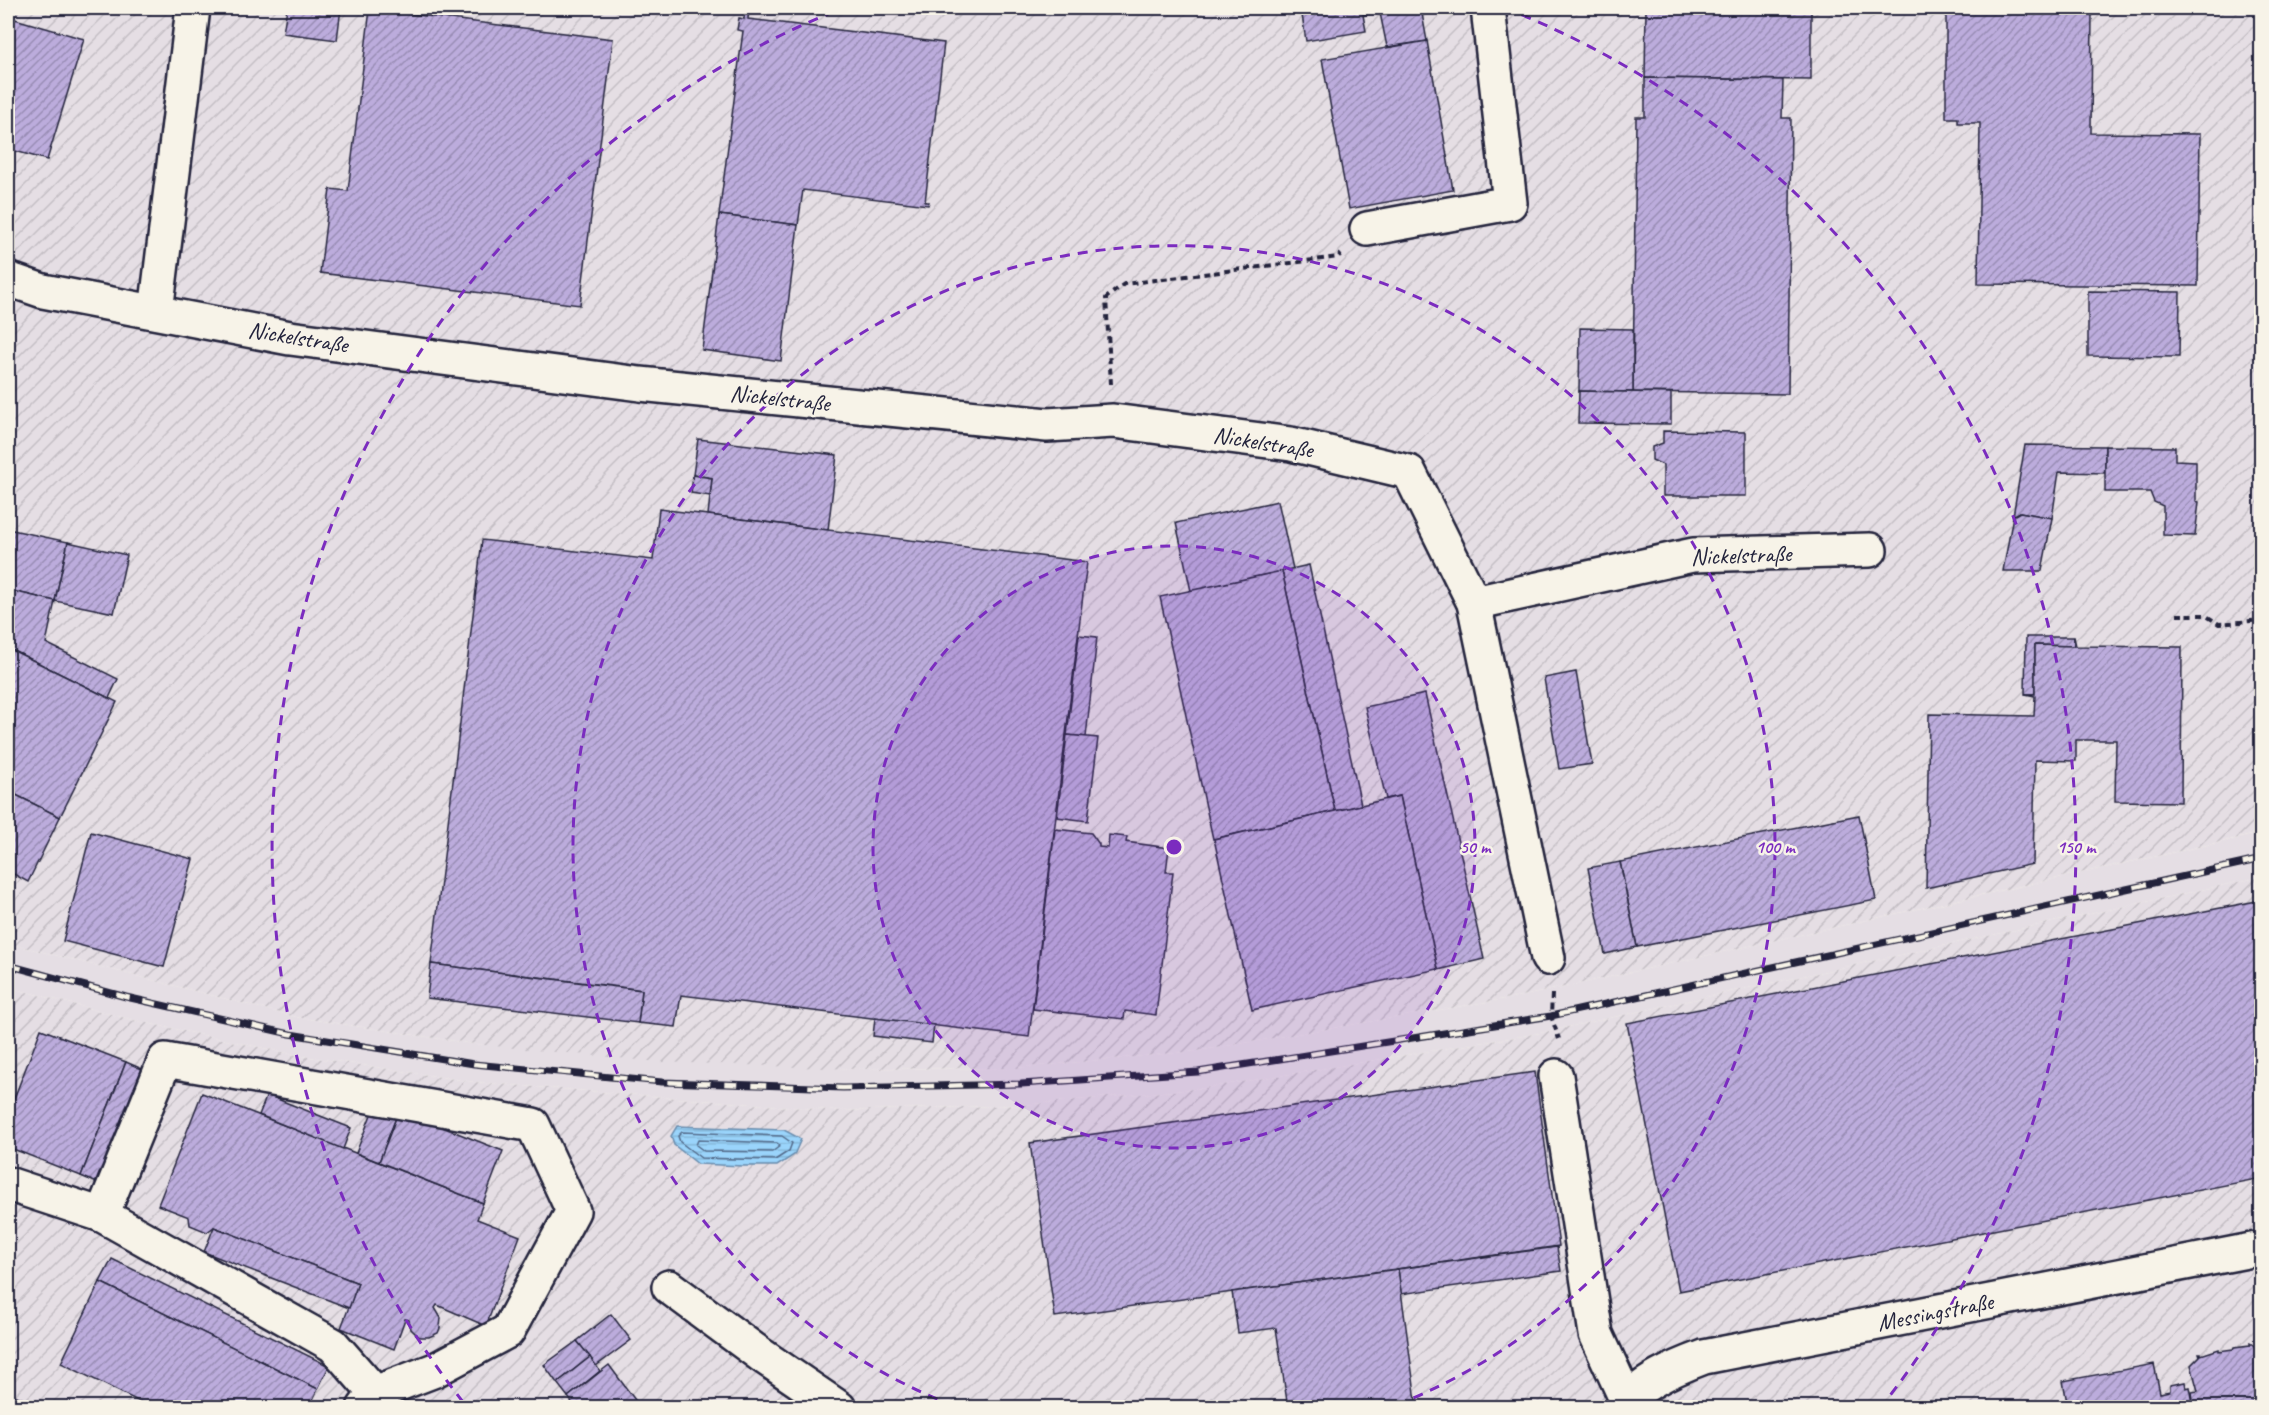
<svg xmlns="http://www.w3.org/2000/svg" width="2269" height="1415" font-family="Caveat,sans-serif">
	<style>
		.built { fill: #e5dee4 }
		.industrial { fill: url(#industrial-furrows) }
		.water { fill: url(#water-rules); stroke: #6a8dae; stroke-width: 1.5 }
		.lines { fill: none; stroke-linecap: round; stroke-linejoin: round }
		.shore { stroke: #526988; stroke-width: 1.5 }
		.building { fill: url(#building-hatch); stroke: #22223b; stroke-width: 1.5 }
		.minor-casing { stroke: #22223b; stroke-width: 38 }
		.path { stroke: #22223b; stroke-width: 4; stroke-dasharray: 6 4.5; stroke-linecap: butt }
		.minor { stroke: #f7f3e8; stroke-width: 33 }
		.rail-casing { stroke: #22223b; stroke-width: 7 }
		.rail { stroke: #f7f3e8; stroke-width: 4.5; stroke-dasharray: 14; stroke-linecap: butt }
		.ring { fill: none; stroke: #7b2cbf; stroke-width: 3; stroke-dasharray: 10 8 }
		.labels { text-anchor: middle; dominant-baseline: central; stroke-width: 5; stroke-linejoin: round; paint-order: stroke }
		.street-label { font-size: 24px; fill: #22223b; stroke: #f7f3e8 }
		.centre { fill: #7b2cbf; stroke: #f7f3e8; stroke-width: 3 }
		.ring-label { font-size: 18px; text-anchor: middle; font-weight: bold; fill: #7b2cbf; stroke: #f7f3e8; stroke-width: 5; stroke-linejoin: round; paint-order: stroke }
	</style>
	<defs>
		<pattern id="industrial-furrows" width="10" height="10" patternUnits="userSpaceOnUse" patternTransform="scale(1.5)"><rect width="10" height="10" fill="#e5dee4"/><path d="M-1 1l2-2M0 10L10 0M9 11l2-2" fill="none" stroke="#c4bec4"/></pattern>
		<pattern id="water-rules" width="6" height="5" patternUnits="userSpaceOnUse" patternTransform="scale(1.5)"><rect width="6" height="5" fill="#9ad4fb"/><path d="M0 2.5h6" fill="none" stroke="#84b6d8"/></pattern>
		<pattern id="building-hatch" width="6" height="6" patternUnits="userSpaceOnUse" patternTransform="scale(1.5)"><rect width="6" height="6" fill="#bcacdc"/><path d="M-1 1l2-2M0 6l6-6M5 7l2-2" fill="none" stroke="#988cb4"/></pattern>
	</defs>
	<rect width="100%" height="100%" fill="#f7f3e8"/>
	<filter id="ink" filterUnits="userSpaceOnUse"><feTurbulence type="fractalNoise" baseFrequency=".0167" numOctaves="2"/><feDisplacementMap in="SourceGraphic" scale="12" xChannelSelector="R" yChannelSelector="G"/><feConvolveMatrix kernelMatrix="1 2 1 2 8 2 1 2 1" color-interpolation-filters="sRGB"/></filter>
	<g filter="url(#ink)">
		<path class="built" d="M2262 833 2261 877 1540 1033 1205 1088 1023 1105 841 1111 474 1082 296 1055 133 1020 8 987V943L296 1017 474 1044 854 1069 1016 1068 1197 1051 1528 995Z"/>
		<g class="industrial">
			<path d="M8 8H2261V833L1528 995 1197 1051 1016 1068 854 1069 659 1062 474 1044 296 1017 8 943Z"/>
			<path d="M2261 877V1407H8V987L133 1020 296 1055 474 1082 841 1111 1023 1105 1205 1088 1540 1033Z"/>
		</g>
		<path class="water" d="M677 1126 784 1130 801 1139 794 1155 777 1166H743L698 1164 674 1145 671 1136Z"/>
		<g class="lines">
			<g class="shore">
				<path d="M682 1132 782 1136 792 1143 789 1151 775 1160 701 1158 680 1142 678 1136Z"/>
				<path d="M698 1140 777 1143 780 1146 772 1152 704 1151 696 1145Z"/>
			</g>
		</g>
		<g class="building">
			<path d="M287 8H341L337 40 283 33Z"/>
			<path d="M745 8H749L748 19 944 43 925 202H929L928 205 803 190 798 225 719 215 743 31 737 30 739 18 744 19Z"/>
			<path d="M1301 8H1408L1363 15 1366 31 1306 41Z"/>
			<path d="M1408 8H1421L1427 41 1387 47 1380 13Z"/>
			<path d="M1646 8H1811V80L1645 78Z"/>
			<path d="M1946 8H2092L2091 133 2200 134 2198 286 1978 284 1980 123H1958V118H1946Z"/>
			<path d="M370 9 613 39 580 305 320 273 330 189 348 191Z"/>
			<path d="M8 17 84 39 47 160 8 149Z"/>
			<path d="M1427 41 1453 190 1349 209 1322 59Z"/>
			<path d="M1645 78 1783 80 1782 118H1791L1788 394 1633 392 1636 117H1645Z"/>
			<path d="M719 215 798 225 781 361 702 350Z"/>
			<path d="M2088 291 2180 292 2179 357 2088 356Z"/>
			<path d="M1580 328 1633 329V392L1579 391Z"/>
			<path d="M1579 391 1671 393V424L1578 423Z"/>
			<path d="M1663 431 1746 432V496H1663V465L1652 460V447L1663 443Z"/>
			<path d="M698 439 837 455 828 530 708 515 712 478 693 475Z"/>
			<path d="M2025 445 2105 446V473L2059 472 2052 518 2020 512 2013 516Z"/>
			<path d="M2105 446 2175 447V460L2196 461V501L2199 502 2195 536 2163 535V506L2154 502 2150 492H2105Z"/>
			<path d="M693 475 712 478 710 496 691 493Z"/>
			<path d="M1278 501 1293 569 1191 591 1176 523Z"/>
			<path d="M659 509 1087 562 1029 1037 681 995 676 1027 638 1023 642 990 431 964 482 540 653 560Z"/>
			<path d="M2020 512 2052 518 2042 571H2003L2013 516Z"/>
			<path d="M8 529 68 542 55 601 8 590Z"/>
			<path d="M68 542 127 555 114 613 55 601Z"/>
			<path d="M1309 565 1361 805 1335 811 1282 571Z"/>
			<path d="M1282 571 1335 811 1213 839 1160 597Z"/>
			<path d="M8 590 55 601 46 643 118 679 109 698 8 648Z"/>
			<path d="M1079 635 1097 637 1086 737 1067 735Z"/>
			<path d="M2026 637H2074V646L2035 645V694H2025Z"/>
			<path d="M2074 637 2076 646 2182 647 2181 802 2115 801 2116 740H2076V761L2035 760 2033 864 1926 888 1929 714 2034 716 2035 696 2025 694H2035V645L2074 646Z"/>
			<path d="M8 648 117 702 60 817 8 791Z"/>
			<path d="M1576 672 1592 764 1559 769 1544 678Z"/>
			<path d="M1425 694 1484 959 1438 970 1400 796 1386 799 1365 707Z"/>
			<path d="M1067 735 1098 738 1088 821 1057 817Z"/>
			<path d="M8 791 60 817 28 882 8 871Z"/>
			<path d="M1400 796 1438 969 1252 1010 1214 839Z"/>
			<path d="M1859 815 1876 900 1637 947 1620 862Z"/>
			<path d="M1055 829 1091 833 1099 844V847L1108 848 1109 835 1127 837 1126 842 1169 848 1166 872H1173L1156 1015 1125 1011 1124 1019 1033 1009Z"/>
			<path d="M91 832 193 859 164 967 63 941Z"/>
			<path d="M1620 862 1637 947 1605 954 1588 868Z"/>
			<path d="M2262 900V1178L1679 1291 1627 1023Z"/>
			<path d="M431 964 642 990 638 1023 427 998Z"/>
			<path d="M875 1018 934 1025 932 1043 873 1036Z"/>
			<path d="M41 1029 126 1062 81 1176 8 1147V1114Z"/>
			<path d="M126 1062 142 1069 97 1183 81 1176Z"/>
			<path d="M1535 1072 1559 1246 1055 1317 1030 1143Z"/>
			<path d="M202 1093 483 1203 477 1219 520 1236 486 1326 437 1305 435 1308 441 1318 440 1328 438 1333 429 1337H419L411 1329 409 1320 405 1319 394 1349 341 1328 358 1283 214 1227 207 1232 190 1225 189 1217 158 1205Z"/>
			<path d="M267 1095 351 1128 343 1149 259 1115Z"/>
			<path d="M376 1102 399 1110 379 1162 356 1153Z"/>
			<path d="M399 1110 503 1151 483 1203 379 1162Z"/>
			<path d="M214 1227 358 1283 349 1308 204 1252Z"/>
			<path d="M1557 1247 1561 1271 1401 1294 1398 1269Z"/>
			<path d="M112 1259 329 1366 318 1389 100 1282Z"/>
			<path d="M1398 1269 1417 1408H1288L1276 1328 1238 1333 1232 1292Z"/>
			<path d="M100 1282 318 1389 309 1408H152L61 1363Z"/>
			<path d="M611 1314 631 1340 596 1366 577 1341Z"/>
			<path d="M577 1341 590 1357 557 1383 544 1365Z"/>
			<path d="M2250 1343 2262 1351V1408H2194L2192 1392 2198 1391 2191 1365 2200 1356 2199 1353H2201V1355L2219 1349V1351L2233 1349 2234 1347 2250 1345Z"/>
			<path d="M590 1357 600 1371 568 1397 557 1383Z"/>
			<path d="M2154 1364 2160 1393 2170 1391V1385L2185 1382 2186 1388 2190 1387 2194 1408H2068L2063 1381Z"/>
			<path d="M609 1365 641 1408H576L568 1397Z"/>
			<path d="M8 1392 42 1408H8Z"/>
		</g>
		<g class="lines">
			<g class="minor-casing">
				<g id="minor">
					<path d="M1367 229 1510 203 1488 8"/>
					<path d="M8 279 43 291 290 338 404 353 640 384 1047 425 1113 421 1291 444 1409 472 1474 603 1548 958"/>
					<path d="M156 312 193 8"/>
					<path d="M1474 603 1693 555 1870 550"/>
					<path d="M1556 1076 1596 1334 1627 1401"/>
					<path d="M8 1184 102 1215"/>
					<path d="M669 1287 761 1355 839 1408"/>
					<path d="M364 1408 375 1393 435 1370 508 1331 573 1211 533 1125 165 1060 102 1215 333 1345 375 1393"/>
					<path d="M1624 1408C1636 1383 1680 1366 1704 1357L2262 1248"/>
				</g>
			</g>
			<g class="path">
				<path d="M1111 384 1106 298 1124 284 1338 257 1341 254"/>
				<path d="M2177 615H2205L2219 624 2262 620"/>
				<path d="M1552 994 1551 1016 1559 1039"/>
			</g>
			<use href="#minor" class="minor"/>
			<g class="rail-casing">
				<path id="rail" d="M8 965 126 997 290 1034 474 1064 662 1082 843 1088 1021 1084 1198 1072 1551 1016 2262 859"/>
			</g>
			<use href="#rail" class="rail"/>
		</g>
	</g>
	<circle cx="1174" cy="847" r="301" fill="#7b2cbf" fill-opacity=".12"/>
	<g class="ring">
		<circle cx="1174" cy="847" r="301"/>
		<path d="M954 1406A601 601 0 1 1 1394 1406"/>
		<path d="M463 1402A902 902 0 0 1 843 8M1505 8A902 902 0 0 1 1885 1402"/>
	</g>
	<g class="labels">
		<g class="street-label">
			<text transform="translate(298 337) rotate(9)">Nickelstraße</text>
			<text transform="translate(780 398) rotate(6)">Nickelstraße</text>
			<text transform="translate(1263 442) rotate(9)">Nickelstraße</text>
			<text transform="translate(1741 555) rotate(-2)">Nickelstraße</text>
			<text transform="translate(1935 1312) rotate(-11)">Messingstraße</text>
		</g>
	</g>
	<circle cx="1174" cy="847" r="9" class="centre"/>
	<g class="ring-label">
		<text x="1475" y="853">50 m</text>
		<text x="1775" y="853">100 m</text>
		<text x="2076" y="853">150 m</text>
	</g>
	<rect width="2269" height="1415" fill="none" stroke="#f7f3e8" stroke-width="30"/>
	<rect x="15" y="15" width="2239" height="1385" fill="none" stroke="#22223b" stroke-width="2" filter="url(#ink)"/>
</svg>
